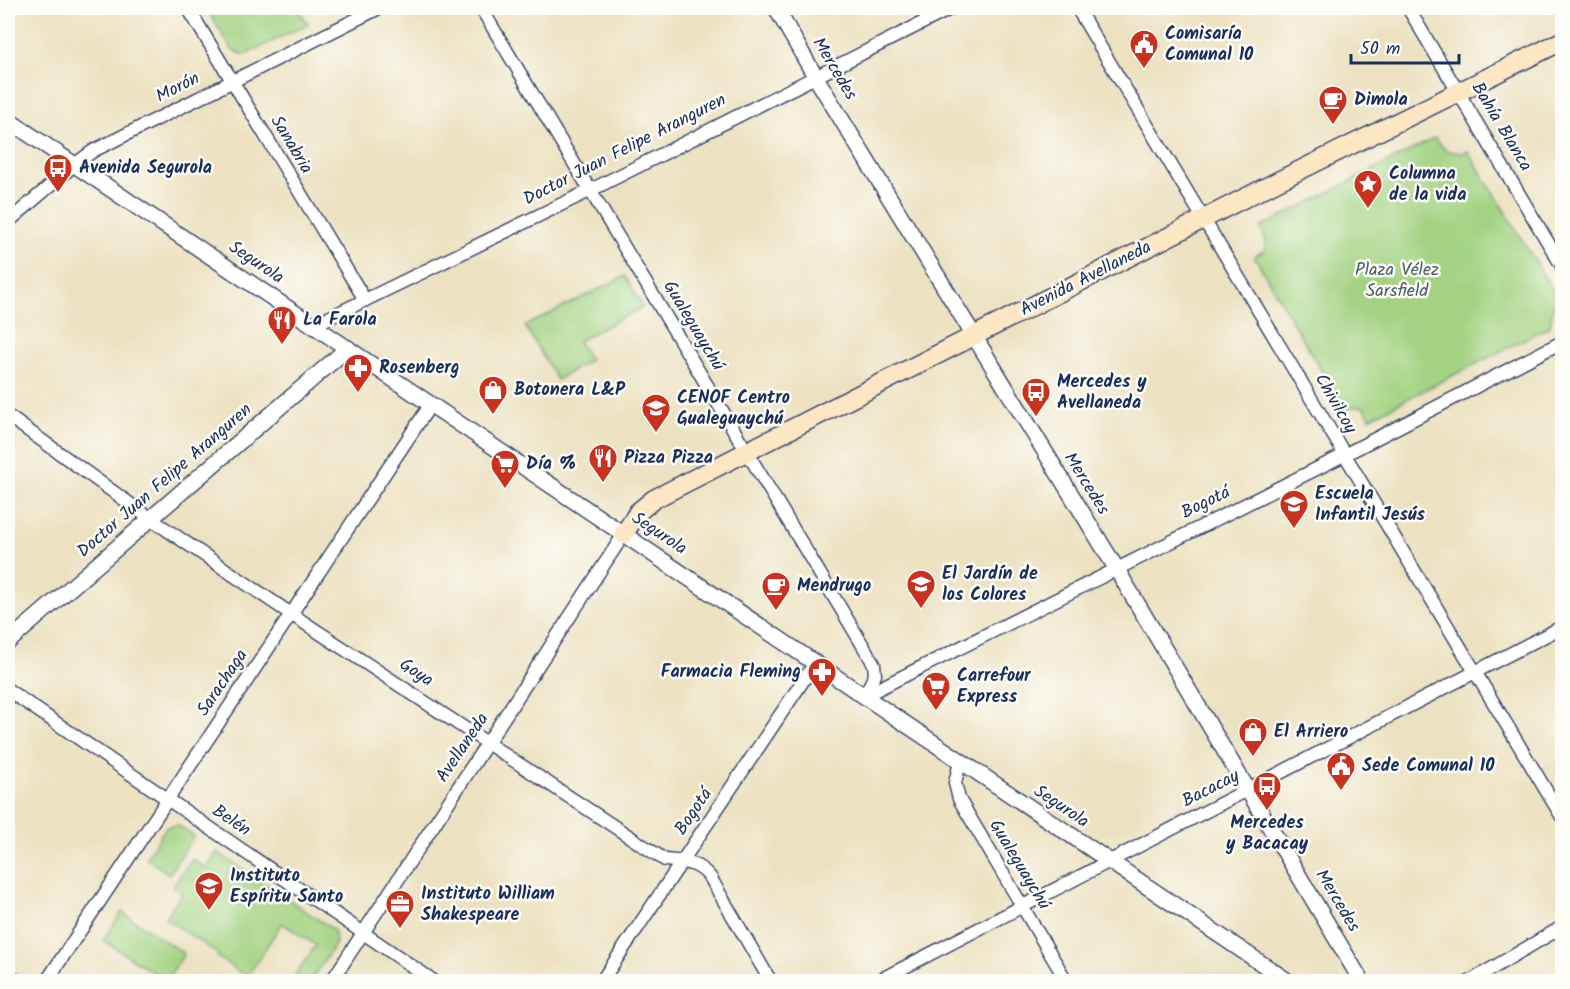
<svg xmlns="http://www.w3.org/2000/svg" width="1570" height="989" font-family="Kalam,sans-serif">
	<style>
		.green { fill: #a3d382; stroke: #5f8170; stroke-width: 1.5 }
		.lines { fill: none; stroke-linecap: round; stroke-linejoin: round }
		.minor-casing { stroke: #3a4a6d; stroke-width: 15 }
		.tertiary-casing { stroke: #3a4a6d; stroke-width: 18 }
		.secondary-casing { stroke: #3a4a6d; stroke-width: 21 }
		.minor { stroke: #fff; stroke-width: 12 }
		.tertiary { stroke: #fff; stroke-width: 15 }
		.secondary { stroke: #fce6c4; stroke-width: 18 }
		.rail-casing { stroke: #1b2f5e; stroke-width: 7 }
		.rail { stroke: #fdfcf7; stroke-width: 4.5; stroke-dasharray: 14; stroke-linecap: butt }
		.labels { text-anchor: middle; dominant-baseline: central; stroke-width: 5; stroke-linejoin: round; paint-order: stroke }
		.poi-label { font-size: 18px; font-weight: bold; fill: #1b2f5e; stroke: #fdfcf7; text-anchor: start }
		.street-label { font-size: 18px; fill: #1b2f5e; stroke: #fdfcf7 }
		.park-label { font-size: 18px; fill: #446069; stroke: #fdfcf7 }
	</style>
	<rect width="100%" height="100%" fill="#fdfcf7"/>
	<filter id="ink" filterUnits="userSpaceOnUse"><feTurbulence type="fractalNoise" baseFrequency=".0167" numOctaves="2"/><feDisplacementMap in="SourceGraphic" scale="12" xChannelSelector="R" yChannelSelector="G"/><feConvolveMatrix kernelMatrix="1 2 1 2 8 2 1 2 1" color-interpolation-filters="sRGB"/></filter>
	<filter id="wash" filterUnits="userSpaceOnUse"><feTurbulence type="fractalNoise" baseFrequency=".008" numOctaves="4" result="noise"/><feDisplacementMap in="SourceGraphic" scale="24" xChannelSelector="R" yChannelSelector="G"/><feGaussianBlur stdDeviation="1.35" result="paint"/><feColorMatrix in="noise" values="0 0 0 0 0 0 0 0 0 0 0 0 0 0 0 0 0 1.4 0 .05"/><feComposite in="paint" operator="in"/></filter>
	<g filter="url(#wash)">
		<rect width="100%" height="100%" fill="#ece1c0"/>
		<g class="green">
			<path d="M206 8H298L308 24 245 55 232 50Z"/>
			<path d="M1435 138 1446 151 1463 153 1468 151 1555 294 1550 326 1370 418 1365 408C1356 405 1353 407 1345 411L1254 256 1264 251 1266 242 1261 227Z"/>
			<path d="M625 276 643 307 578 341 590 360 557 380 525 326Z"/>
			<path d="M178 825 194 836 169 874 146 858 166 827Z"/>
			<path d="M217 852 334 930 336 943 310 981H291L316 945 282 923 247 977 217 957 218 954 165 918 181 894 180 891 173 886 192 859 206 868Z"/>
			<path d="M122 912 184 954 166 981 103 940Z"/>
		</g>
	</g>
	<g filter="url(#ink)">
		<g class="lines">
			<g class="minor-casing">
				<g id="minor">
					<path d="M188 8 365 300"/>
					<path d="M481 8 874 664 875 675 864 696"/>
					<path d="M1077 8 1562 817"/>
					<path d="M1408 8 1562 266"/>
					<path d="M8 222 74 165 93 151 379 8"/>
					<path d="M314 325 591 190 952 8"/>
					<path d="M8 416 151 519 291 614 665 860C684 862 698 862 710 877L771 982"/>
					<path d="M8 690 435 982"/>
					<path d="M864 696 1344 455 1562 342"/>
					<path d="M960 762 955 783 959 799 1067 982"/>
					<path d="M8 974 18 982"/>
					<path d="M46 982 431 404"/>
					<path d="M331 982 624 534"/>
					<path d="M601 982 815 663"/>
					<path d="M876 982 1562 627"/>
					<path d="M1469 982 1562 927"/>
				</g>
			</g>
			<g class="tertiary-casing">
				<g id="tertiary">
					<path d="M776 8 815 76 1116 568 1362 982"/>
					<path d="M8 120C435 407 861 695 1289 982"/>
					<path d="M8 642 348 348"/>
				</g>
			</g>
			<g class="secondary-casing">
				<path id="secondary" d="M624 534 638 512 654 499 1274 183 1562 41"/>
			</g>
			<use href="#minor" class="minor"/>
			<use href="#tertiary" class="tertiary"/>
			<use href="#secondary" class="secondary"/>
			<g class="rail-casing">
				<path id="rail" d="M1558 982 1562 979"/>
			</g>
			<use href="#rail" class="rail"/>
		</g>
	</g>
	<defs>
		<g id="civic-pin" transform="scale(1.5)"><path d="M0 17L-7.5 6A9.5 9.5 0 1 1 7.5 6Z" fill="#c8321e" stroke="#fdfcf7"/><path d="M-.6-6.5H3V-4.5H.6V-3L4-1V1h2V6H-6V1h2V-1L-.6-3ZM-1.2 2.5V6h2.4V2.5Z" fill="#fff"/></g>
		<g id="cafe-pin" transform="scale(1.5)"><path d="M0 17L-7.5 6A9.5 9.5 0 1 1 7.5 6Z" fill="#c8321e" stroke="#fdfcf7"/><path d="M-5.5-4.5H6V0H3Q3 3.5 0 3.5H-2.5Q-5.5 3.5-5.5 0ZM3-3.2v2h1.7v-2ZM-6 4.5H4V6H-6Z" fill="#fff"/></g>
		<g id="bus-pin" transform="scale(1.5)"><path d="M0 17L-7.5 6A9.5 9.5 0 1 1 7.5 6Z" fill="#c8321e" stroke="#fdfcf7"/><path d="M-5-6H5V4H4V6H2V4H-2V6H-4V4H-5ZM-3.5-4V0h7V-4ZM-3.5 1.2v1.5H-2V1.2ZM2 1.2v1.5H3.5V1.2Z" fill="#fff"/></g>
		<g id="sight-pin" transform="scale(1.5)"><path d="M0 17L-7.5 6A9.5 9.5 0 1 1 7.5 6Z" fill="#c8321e" stroke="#fdfcf7"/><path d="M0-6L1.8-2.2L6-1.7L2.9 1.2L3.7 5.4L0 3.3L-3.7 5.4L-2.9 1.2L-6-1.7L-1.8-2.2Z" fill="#fff"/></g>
		<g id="restaurant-pin" transform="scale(1.5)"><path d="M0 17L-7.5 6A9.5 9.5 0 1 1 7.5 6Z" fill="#c8321e" stroke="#fdfcf7"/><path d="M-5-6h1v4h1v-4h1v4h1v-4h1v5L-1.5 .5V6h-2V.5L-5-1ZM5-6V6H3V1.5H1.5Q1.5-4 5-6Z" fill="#fff"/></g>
		<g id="pharmacy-pin" transform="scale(1.5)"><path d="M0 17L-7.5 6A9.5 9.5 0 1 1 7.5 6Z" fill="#c8321e" stroke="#fdfcf7"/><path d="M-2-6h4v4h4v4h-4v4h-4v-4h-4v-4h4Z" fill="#fff"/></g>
		<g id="shop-pin" transform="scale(1.5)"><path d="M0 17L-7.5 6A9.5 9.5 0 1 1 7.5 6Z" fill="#c8321e" stroke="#fdfcf7"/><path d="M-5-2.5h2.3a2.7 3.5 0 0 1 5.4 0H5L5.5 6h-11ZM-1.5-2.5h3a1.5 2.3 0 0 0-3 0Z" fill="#fff"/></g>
		<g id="school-pin" transform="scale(1.5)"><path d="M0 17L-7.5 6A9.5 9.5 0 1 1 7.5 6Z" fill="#c8321e" stroke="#fdfcf7"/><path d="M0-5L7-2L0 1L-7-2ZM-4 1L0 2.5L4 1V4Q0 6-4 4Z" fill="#fff"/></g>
		<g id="supermarket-pin" transform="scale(1.5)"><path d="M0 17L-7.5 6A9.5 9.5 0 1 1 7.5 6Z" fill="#c8321e" stroke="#fdfcf7"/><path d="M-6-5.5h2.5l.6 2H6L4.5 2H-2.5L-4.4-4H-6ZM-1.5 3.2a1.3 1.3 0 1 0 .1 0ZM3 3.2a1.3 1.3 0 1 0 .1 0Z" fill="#fff"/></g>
		<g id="office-pin" transform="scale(1.5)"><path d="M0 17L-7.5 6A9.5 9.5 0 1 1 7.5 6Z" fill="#c8321e" stroke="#fdfcf7"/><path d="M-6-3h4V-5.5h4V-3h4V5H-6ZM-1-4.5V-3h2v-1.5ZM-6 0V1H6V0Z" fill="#fff"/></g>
	</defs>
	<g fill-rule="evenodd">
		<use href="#civic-pin" x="1144" y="44"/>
		<use href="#cafe-pin" x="1333" y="100"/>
		<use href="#bus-pin" x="58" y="168"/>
		<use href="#sight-pin" x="1368" y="184"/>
		<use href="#restaurant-pin" x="282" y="320"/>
		<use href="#pharmacy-pin" x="358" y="368"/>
		<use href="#shop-pin" x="493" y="390"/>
		<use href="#bus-pin" x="1036" y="392"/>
		<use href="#school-pin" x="656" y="408"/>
		<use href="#restaurant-pin" x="603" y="458"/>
		<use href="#supermarket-pin" x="505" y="464"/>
		<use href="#school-pin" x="1294" y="504"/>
		<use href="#school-pin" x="921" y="584"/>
		<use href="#cafe-pin" x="776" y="586"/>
		<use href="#pharmacy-pin" x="822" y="672"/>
		<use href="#supermarket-pin" x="936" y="686"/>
		<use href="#shop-pin" x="1253" y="732"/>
		<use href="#civic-pin" x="1341" y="766"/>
		<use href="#bus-pin" x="1267" y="786"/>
		<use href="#school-pin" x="209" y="886"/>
		<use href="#office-pin" x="400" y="904"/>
	</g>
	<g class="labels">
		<g class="poi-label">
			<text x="1165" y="34">Comisaría<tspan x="1165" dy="21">Comunal 10</tspan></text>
			<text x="1354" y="100">Dimola</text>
			<text x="79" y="168">Avenida Segurola</text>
			<text x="1389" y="174">Columna<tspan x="1389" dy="21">de la vida</tspan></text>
			<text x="303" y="320">La Farola</text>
			<text x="379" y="368">Rosenberg</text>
			<text x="1057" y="382">Mercedes y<tspan x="1057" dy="21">Avellaneda</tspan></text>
			<text x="514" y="390">Botonera L&amp;P</text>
			<text x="677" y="398">CENOF Centro<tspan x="677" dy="21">Gualeguaychú</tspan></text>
			<text x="624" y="458">Pizza Pizza</text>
			<text x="526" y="464">Día %</text>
			<text x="1315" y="494">Escuela<tspan x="1315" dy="21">Infantil Jesús</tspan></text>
			<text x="942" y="574">El Jardín de<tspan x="942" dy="21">los Colores</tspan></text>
			<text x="797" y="586">Mendrugo</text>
			<text x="801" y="672" text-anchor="end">Farmacia Fleming</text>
			<text x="957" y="676">Carrefour<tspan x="957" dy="21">Express</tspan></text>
			<text x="1274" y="732">El Arriero</text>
			<text x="1362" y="766">Sede Comunal 10</text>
			<text x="1267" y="823" text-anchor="middle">Mercedes<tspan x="1267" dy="21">y Bacacay</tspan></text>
			<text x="230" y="876">Instituto<tspan x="230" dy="21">Espíritu Santo</tspan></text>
			<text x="421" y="894">Instituto William<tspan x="421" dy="21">Shakespeare</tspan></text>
		</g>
		<g class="street-label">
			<text transform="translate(834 69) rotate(59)">Mercedes</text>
			<text transform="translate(178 88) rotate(-27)">Morón</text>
			<text transform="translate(1501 127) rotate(59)">Bahía Blanca</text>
			<text transform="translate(291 145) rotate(59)">Sanabria</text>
			<text transform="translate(625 150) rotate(-27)">Doctor Juan Felipe Aranguren</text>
			<text transform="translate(256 263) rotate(34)">Segurola</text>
			<text transform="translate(1086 279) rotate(-27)">Avenida Avellaneda</text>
			<text transform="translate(693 326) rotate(59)">Gualeguaychú</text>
			<text transform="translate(1335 404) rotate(60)">Chivilcoy</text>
			<text transform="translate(165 481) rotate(-41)">Doctor Juan Felipe Aranguren</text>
			<text transform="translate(1086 484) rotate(58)">Mercedes</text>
			<text transform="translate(1206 503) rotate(-26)">Bogotá</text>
			<text transform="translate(659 534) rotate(34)">Segurola</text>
			<text transform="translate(416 673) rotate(33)">Goya</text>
			<text transform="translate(223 683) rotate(-56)">Sarachaga</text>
			<text transform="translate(463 748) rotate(-56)">Avellaneda</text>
			<text transform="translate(1211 789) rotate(-27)">Bacacay</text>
			<text transform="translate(1061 807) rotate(34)">Segurola</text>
			<text transform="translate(694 812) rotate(-56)">Bogotá</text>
			<text transform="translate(231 821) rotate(34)">Belén</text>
			<text transform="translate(1019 865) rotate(59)">Gualeguaychú</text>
			<text transform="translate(1337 901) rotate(59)">Mercedes</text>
		</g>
		<g class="park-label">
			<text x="1397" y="270">Plaza Vélez<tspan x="1397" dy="21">Sarsfield</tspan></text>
		</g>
	</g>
	<rect width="1570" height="989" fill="none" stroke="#fdfcf7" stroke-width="30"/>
	<path d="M1351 54v9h108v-9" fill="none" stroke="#1b2f5e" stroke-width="3"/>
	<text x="1360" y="54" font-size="18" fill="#1b2f5e" stroke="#fdfcf7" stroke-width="4.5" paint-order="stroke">50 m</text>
</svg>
